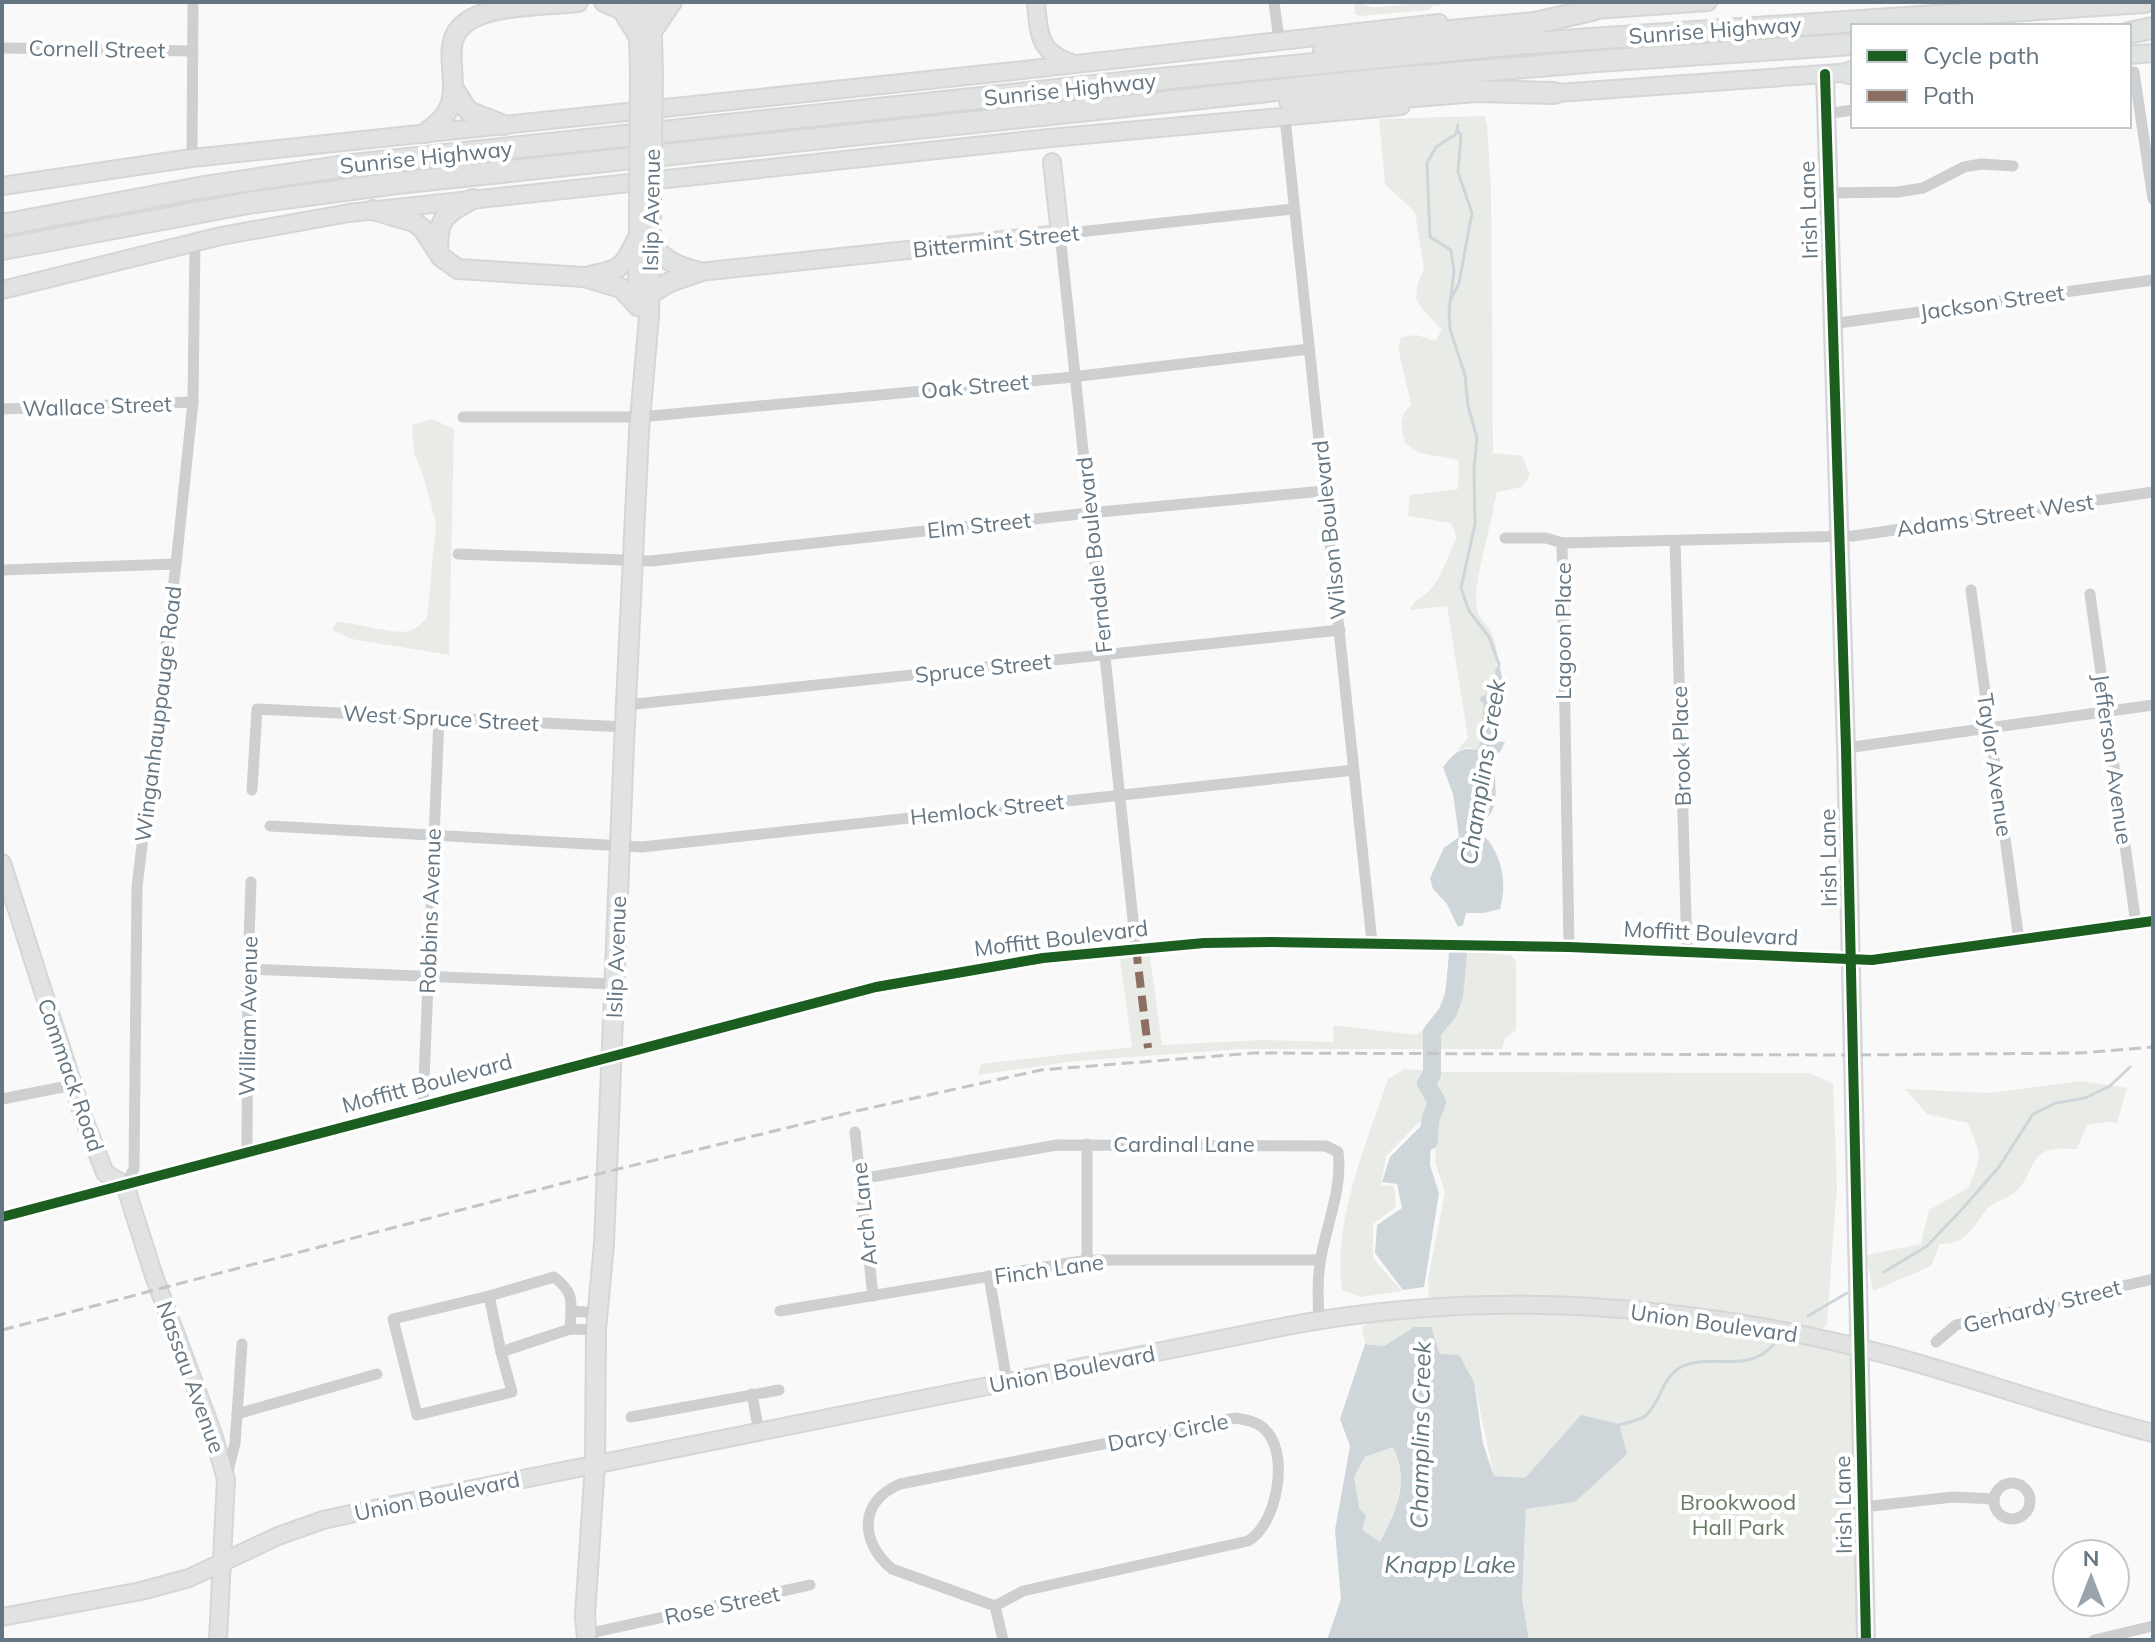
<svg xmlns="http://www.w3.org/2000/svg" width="2155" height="1642" font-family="Mulish,sans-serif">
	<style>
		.green { fill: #e8ebe6 }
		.water { fill: #ced6d9; fill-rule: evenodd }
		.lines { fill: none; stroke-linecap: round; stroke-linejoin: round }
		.stream { stroke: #ced6d9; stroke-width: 3 }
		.river { stroke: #ced6d9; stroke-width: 18 }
		.secondary-casing { stroke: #d5d6d7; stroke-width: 20 }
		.primary-casing { stroke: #d5d6d7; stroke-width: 22 }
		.highway-casing { stroke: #d5d6d6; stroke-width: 24 }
		.street { stroke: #cecfd0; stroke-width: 11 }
		.secondary { stroke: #e1e2e2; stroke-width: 16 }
		.primary { stroke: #e1e2e2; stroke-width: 18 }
		.highway { stroke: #e1e2e2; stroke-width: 20 }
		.rail { stroke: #c3c5c6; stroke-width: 3; stroke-dasharray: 12 6; stroke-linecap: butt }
		.primary-bridge-casing { stroke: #d5d6d7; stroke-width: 22; stroke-linecap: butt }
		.primary-bridge { stroke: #e1e2e2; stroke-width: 18 }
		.quiet { stroke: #8d6e63; stroke-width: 8; stroke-dasharray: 16 8; stroke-linecap: butt }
		.cycleway-casing { stroke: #fff; stroke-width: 15 }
		.cycleway { stroke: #1b5e20; stroke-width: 10 }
		.labels { text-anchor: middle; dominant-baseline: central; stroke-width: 8; stroke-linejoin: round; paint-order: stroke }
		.street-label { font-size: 22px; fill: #657683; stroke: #fff }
		.park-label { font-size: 22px; fill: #687a64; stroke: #fff }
		.water-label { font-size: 24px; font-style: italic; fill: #60757c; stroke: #fff }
	</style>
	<rect width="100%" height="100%" fill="#f9f9f9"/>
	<g class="green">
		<path d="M1354 2C1362 2 1365 6 1373 7 1382 8 1409 4 1418 2 1430 0 1446 2 1459 2L1432 6 1429 10 1360 16 1355 14Z"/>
		<path d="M1484 116 1487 124 1491 190 1493 453 1522 456 1530 475 1522 487 1497 492 1494 505C1490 531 1472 586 1477 609 1478 617 1487 624 1490 630 1502 653 1495 667 1496 690L1482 696 1485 704 1479 747 1476 750 1467 747 1457 751 1468 738 1447 606 1410 610C1414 599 1421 599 1428 592 1442 579 1448 554 1457 538L1451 523 1408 516 1410 495 1458 489 1459 460 1420 453 1405 443C1401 428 1398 417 1411 405L1398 347 1401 337 1417 335 1435 341 1442 330 1423 310 1416 299 1418 283 1424 269 1415 212 1385 184 1379 119Z"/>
		<path d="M432 419 454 429 449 655 352 639 332 630 337 622C355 622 399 637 412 630 417 628 423 622 427 618L436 523 422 472 414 453 412 425Z"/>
		<path d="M1453 950 1511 955 1516 962V1030L1505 1038 1502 1049H1241L1076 1061 978 1075 981 1064 1132 1047 1120 959 1150 956 1162 1045 1264 1040 1334 1042 1333 1025 1416 1035C1444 1017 1448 981 1453 950Z"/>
		<path d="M1404 1069 1449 1072 1809 1073 1833 1084 1837 1186 1827 1324 1810 1340 1859 1356 1865 1640H1529L1522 1598 1526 1509 1575 1502 1581 1415 1525 1478 1494 1476 1474 1382 1440 1354 1431 1327H1414L1383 1346 1365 1344 1362 1327 1382 1312 1430 1308 1428 1280 1445 1192 1435 1162 1437 1117 1426 1115 1386 1156 1381 1185 1394 1186 1396 1207 1373 1224V1258L1402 1291 1361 1297 1342 1290C1333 1218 1366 1146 1388 1079Z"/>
		<path d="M2081 1081 2127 1088 2117 1123 2106 1122 2087 1125 2077 1149C2065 1149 2050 1146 2040 1155 2031 1163 2028 1178 2020 1187 2010 1199 1997 1200 1988 1208 1973 1225 1968 1245 1940 1244L1931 1266 1873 1291 1866 1255 1921 1244 1929 1210 1968 1188 1977 1166 1979 1152 1968 1123 1927 1114 1905 1089 1989 1093Z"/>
		<path d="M1393 1447C1410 1486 1396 1506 1380 1542L1361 1530 1354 1477 1365 1457Z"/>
	</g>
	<g class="water">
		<path d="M1499 663 1504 688 1493 734 1495 741 1505 742 1500 752 1496 754C1491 772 1501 796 1491 813 1488 818 1481 821 1477 826 1480 836 1488 837 1492 846 1504 866 1506 887 1500 909L1484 913H1466L1463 925 1458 927 1447 904 1433 889 1430 878 1444 848 1459 837 1453 794 1443 767C1453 755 1459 746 1476 750L1479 747 1484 704 1479 700 1482 696 1496 690 1495 671Z"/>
		<path d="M1432 1115 1430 1165 1439 1193 1424 1287 1403 1290 1375 1253 1377 1225 1402 1208 1397 1184 1382 1182 1390 1157Z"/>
		<path d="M1414 1327H1431L1440 1354 1459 1355 1474 1382 1483 1444 1494 1476 1525 1478 1581 1415 1619 1424 1627 1454 1575 1502 1526 1509 1522 1598 1529 1640H1327L1341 1599 1335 1530 1350 1446 1340 1419 1365 1344 1384 1346ZM1393 1447C1410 1483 1397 1508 1380 1542L1362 1530 1366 1515 1359 1508 1354 1477 1365 1457Z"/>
	</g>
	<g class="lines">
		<g class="stream">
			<path d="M1458 125 1456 134 1436 147 1427 163 1430 237 1451 250 1454 271 1449 311 1450 329 1465 375 1468 406 1477 438 1474 468 1475 524 1461 588 1469 611 1489 637 1499 664"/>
			<path d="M1452 297 1459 283 1472 213 1458 172 1461 135 1457 130"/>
			<path d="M1884 1272 1927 1246 1964 1207 1999 1167 2033 1114 2056 1103 2085 1098 2110 1086 2130 1067"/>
			<path d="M1808 1316 1847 1293"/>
			<path d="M1616 1426C1625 1422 1637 1422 1645 1416 1661 1403 1661 1378 1681 1367 1711 1352 1748 1375 1774 1344"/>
		</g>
		<path class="river" d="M1429 1141 1430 1121 1437 1102 1426 1083 1432 1074V1032L1448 1012 1454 996 1458 954"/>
		<g class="secondary-casing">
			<g id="secondary">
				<path d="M1036 2C1039 34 1038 53 1074 64"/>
				<path d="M1581 11 1708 2"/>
				<path d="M2129 55 2153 53"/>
				<path d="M1825 74 1846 748 1866 1640"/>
				<path d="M1543 94 1853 72"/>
				<path d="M2 186 192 158 1014 71 1439 23"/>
				<path d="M699 272 1060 234 1052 162"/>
				<path d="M2 290 221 236 349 213 1050 138 1401 106"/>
				<path d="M2 863 84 1119 105 1173 125 1185 154 1276 213 1434 226 1479 218 1640"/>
				<path d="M2 1617 141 1591 189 1578 278 1536 323 1520 373 1509 1287 1326C1488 1288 1695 1303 1892 1356 1980 1380 2065 1411 2153 1433"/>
			</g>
		</g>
		<g class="primary-casing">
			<g id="primary">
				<path d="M604 2 622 10 637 34"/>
				<path d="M638 2 640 72"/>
				<path d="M651 2 653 73"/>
				<path d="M653 30 672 2"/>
				<path d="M453 87 468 111 504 125"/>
				<path d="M425 133C433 127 442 121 447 112 466 79 429 34 480 15 507 5 549 5 578 2"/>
				<path d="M373 210 414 222 423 229 441 257 458 269 584 277 621 288 638 306"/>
				<path d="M651 242C663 261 677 266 699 272"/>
				<path d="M438 252C438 217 444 215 473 199"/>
				<path d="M590 276C619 270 623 269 636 241"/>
				<path d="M650 294 670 282 699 272"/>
				<path d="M638 306 639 217"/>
				<path d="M587 1640 585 1616 595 1464 596 1330 604 1244 624 745 639 431 649 316 651 218"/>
			</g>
		</g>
		<g class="highway-casing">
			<g id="highway">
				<path d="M2129 33 2153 28"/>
				<path d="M1324 50 1430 33 1535 23 1592 10"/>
				<path d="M1849 73 1853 72"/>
				<path d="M1290 101 1390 98 1476 91 1554 93"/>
				<path d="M2 225 204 187 352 165 1140 81 1516 44 2144 2"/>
				<path d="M2 249 248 203 397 183 1372 80 1597 61 1853 44"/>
			</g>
		</g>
		<g class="street">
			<path d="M1274 2 1279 40"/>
			<path d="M2 48 193 51"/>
			<path d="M2129 72H2134L2153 199"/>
			<path d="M1825 114 1853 110"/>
			<path d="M1285 118 1372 942"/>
			<path d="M192 158 193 2"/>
			<path d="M1827 193 1898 192 1923 188 1964 167 1981 164 2013 166"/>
			<path d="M1831 324 2153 280"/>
			<path d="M2 409 193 402"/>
			<path d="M463 417H640L1063 378 1309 349"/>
			<path d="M1505 538H1546L1562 543 1853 536 2153 492"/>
			<path d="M1675 541 1687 952"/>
			<path d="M1562 543 1569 947"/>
			<path d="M458 554 651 561 1089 513 1324 491"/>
			<path d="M2 570 176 564"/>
			<path d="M1971 590 2019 940"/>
			<path d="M2090 594 2136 924"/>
			<path d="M626 705 1340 630"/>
			<path d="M1846 748 2153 705"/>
			<path d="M252 790 257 709 625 727"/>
			<path d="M270 826 642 847 1354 770"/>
			<path d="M1136 948 1060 234 1293 209"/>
			<path d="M248 969 614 984"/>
			<path d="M2 1099 73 1085"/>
			<path d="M423 1105 439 717"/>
			<path d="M855 1132 873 1296"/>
			<path d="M1087 1144V1260"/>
			<path d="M247 1151 248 969 251 882"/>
			<path d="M860 1179 1057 1145 1326 1146 1338 1152C1343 1186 1327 1224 1321 1257 1317 1279 1318 1299 1319 1320"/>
			<path d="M125 1185 134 1169 137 887 176 564 193 402 195 242"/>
			<path d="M2 1217 876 987 1043 958 1204 943 1271 942 1569 947 1872 960 2153 921"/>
			<path d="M989 1276 1007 1382"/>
			<path d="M489 1296 501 1352 512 1392 417 1415 393 1319 489 1296 554 1277C576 1294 571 1303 570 1329"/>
			<path d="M571 1311 597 1313"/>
			<path d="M780 1311 1087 1260H1320"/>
			<path d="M1936 1342 1956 1325 2153 1279"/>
			<path d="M501 1352 570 1329 596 1330"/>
			<path d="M752 1394 759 1432"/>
			<path d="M237 1414 377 1374"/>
			<path d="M631 1417 779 1390"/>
			<path d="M1235 1418C1248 1420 1260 1422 1268 1433 1289 1459 1276 1525 1248 1541L1023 1591 995 1606 892 1569C860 1542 858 1502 900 1484Z"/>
			<path d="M227 1475 235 1443 242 1344"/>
			<circle cx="2012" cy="1501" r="18"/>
			<path d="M1863 1507 1953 1497 1994 1499"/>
			<path d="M995 1606 1003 1640"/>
			<path d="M586 1634 810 1585"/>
			<path d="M2094 1640 2153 1626"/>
		</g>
		<use href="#secondary" class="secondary"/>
		<use href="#primary" class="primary"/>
		<use href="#highway" class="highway"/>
		<path class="rail" d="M2 1330 606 1172 852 1112 1041 1070 1254 1053 1853 1055 2081 1053 2153 1047"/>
		<g class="primary-bridge-casing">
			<g id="primary-bridge">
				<path d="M639 217 640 72"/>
				<path d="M651 218 653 73"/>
			</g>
		</g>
		<use href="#primary-bridge" class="primary-bridge"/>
		<path class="quiet" d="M1136 948 1148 1048"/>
		<g class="cycleway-casing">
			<g id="cycleway">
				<path d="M1825 74 1846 748 1866 1640"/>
				<path d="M2 1217 876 987 1043 958 1204 943 1271 942 1569 947 1872 960 2153 921"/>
			</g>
		</g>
		<use href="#cycleway" class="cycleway"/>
	</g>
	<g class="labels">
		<g class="street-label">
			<text transform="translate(1715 30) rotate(-4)">Sunrise Highway</text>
			<text transform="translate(97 49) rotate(1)">Cornell Street</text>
			<text transform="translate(1070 89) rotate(-6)">Sunrise Highway</text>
			<text transform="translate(426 157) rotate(-6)">Sunrise Highway</text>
			<text transform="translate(651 210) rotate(-89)">Islip Avenue</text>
			<text transform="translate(1808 210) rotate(-92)">Irish Lane</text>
			<text transform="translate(996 241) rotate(-6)">Bittermint Street</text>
			<text transform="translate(1992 302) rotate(-8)">Jackson Street</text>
			<text transform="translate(975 386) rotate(-5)">Oak Street</text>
			<text transform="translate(97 406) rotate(-2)">Wallace Street</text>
			<text transform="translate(1995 515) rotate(-8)">Adams Street West</text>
			<text transform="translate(979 525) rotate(-6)">Elm Street</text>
			<text transform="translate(1329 530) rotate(-96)">Wilson Boulevard</text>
			<text transform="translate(1094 555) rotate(-96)">Ferndale Boulevard</text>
			<text transform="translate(1563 631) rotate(-90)">Lagoon Place</text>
			<text transform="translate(983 668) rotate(-6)">Spruce Street</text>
			<text transform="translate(158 714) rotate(-83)">Winganhauppauge Road</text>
			<text transform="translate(441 718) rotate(3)">West Spruce Street</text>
			<text transform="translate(1681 746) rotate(-92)">Brook Place</text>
			<text transform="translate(2113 759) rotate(82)">Jefferson Avenue</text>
			<text transform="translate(1995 765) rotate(82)">Taylor Avenue</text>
			<text transform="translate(987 809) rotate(-6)">Hemlock Street</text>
			<text transform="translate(1828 858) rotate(-91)">Irish Lane</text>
			<text transform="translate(430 911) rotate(-88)">Robbins Avenue</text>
			<text transform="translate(1711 933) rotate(3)">Moffitt Boulevard</text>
			<text transform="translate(1061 938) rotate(-7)">Moffitt Boulevard</text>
			<text transform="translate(616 957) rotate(-88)">Islip Avenue</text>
			<text transform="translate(248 1016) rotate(-89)">William Avenue</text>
			<text transform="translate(71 1075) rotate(71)">Commack Road</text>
			<text transform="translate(427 1083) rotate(-15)">Moffitt Boulevard</text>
			<text x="1184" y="1144">Cardinal Lane</text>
			<text transform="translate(864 1214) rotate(-96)">Arch Lane</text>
			<text transform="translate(1049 1269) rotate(-8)">Finch Lane</text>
			<text transform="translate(2042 1306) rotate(-14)">Gerhardy Street</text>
			<text transform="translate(1714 1323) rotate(8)">Union Boulevard</text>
			<text transform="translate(1072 1369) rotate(-11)">Union Boulevard</text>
			<text transform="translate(191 1377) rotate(70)">Nassau Avenue</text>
			<text transform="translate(1168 1432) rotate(-11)">Darcy Circle</text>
			<text transform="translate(437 1496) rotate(-12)">Union Boulevard</text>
			<text transform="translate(1843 1505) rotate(-91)">Irish Lane</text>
			<text transform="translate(722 1605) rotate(-12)">Rose Street</text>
		</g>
		<g class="park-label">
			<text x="1738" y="1502">Brookwood<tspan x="1738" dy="25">Hall Park</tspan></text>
		</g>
		<g class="water-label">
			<text transform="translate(1482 772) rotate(-81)">Champlins Creek</text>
			<text transform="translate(1420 1435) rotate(-89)">Champlins Creek</text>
			<text x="1450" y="1564">Knapp Lake</text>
		</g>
	</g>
	<rect width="2155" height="1642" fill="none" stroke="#657683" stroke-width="8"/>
	<rect x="1851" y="24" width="280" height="104" fill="#ffffff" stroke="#c1c8cd" stroke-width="2"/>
	<rect x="1867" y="50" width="40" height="12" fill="#1b5e20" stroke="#c1c8cd" stroke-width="2"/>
	<text x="1923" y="64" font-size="24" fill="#657683">Cycle path</text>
	<rect x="1867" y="90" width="40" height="12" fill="#8d6e63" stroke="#c1c8cd" stroke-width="2"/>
	<text x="1923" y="104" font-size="24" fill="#657683">Path</text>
	<g transform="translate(2091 1578)"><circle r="38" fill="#ffffff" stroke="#c1c8cd" stroke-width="2"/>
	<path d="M0-6L14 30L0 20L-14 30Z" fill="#99a4ac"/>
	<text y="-12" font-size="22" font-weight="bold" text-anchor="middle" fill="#657683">N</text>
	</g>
</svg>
